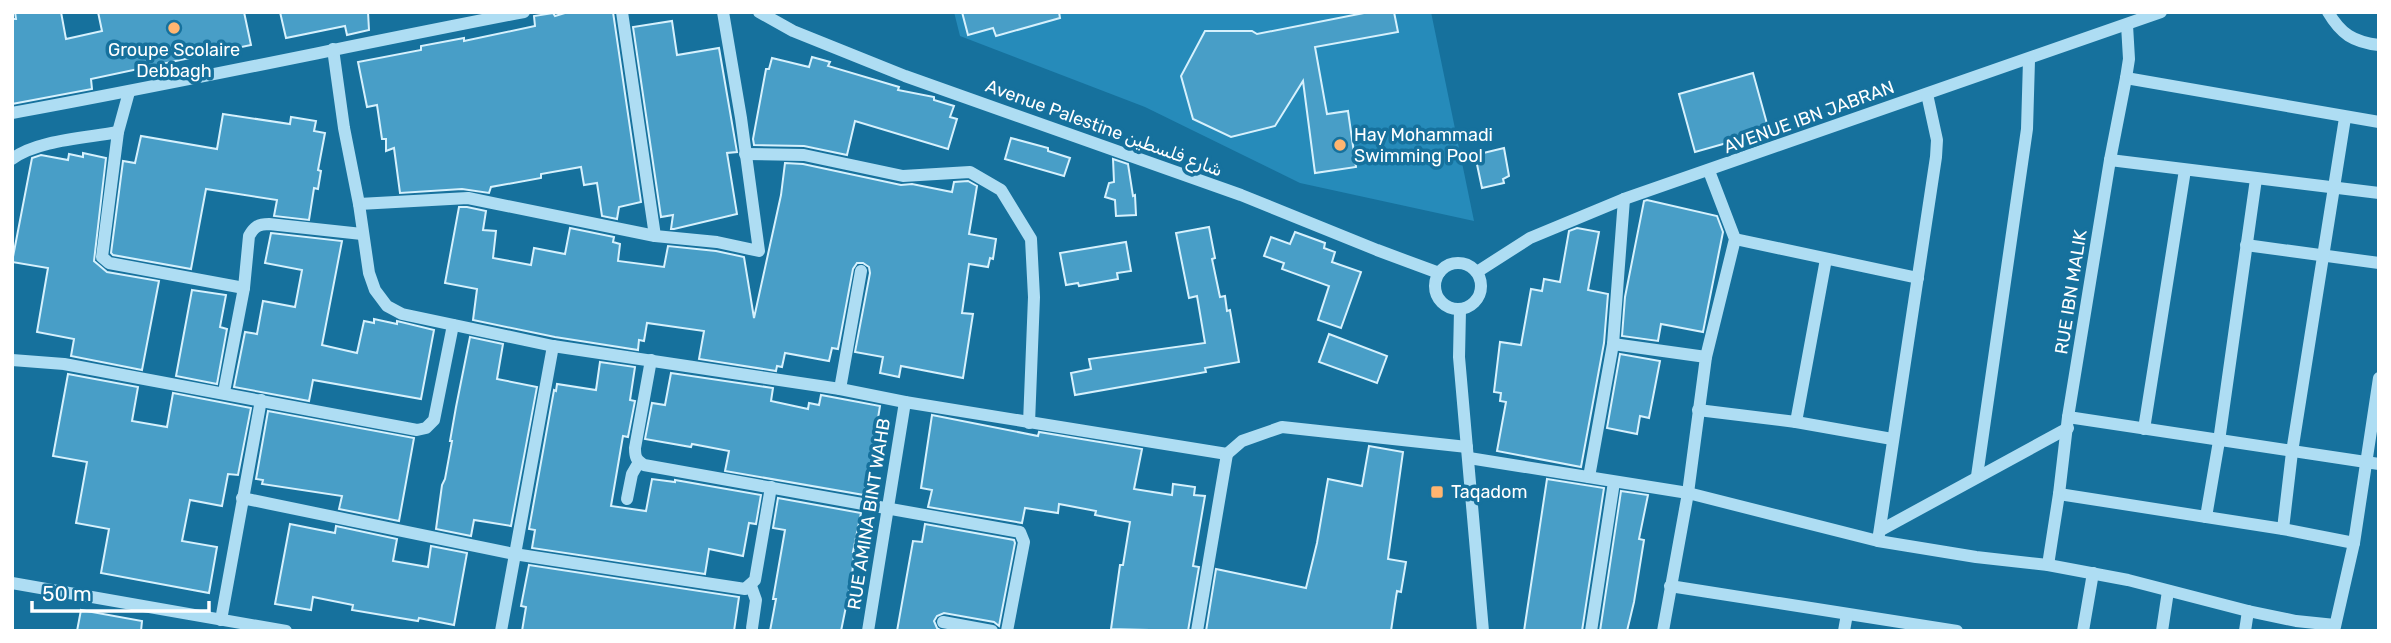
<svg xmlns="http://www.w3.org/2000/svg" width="2391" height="643" font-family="Rubik,Vazirmatn,sans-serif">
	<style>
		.green { fill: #268bba }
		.building { fill: #489ec7; stroke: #d6f1fd; stroke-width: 2 }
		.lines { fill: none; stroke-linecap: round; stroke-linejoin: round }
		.minor { stroke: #aeddf3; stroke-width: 12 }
		.poi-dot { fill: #ffb570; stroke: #16719d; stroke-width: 2.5 }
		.labels { text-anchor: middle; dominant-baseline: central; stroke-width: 7; stroke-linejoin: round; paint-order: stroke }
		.poi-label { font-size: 18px; fill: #fff; stroke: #16719d; text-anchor: start }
		.street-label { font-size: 18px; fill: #fff; stroke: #16719d }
	</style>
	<rect width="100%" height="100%" fill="#16719d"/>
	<path class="green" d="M954 12H1431L1474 221 1300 183 1145 107 960 36Z"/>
	<g class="building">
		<path d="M15 12H61L66 39 102 31 98 12H244L251 45 91 79 92 89 12 104V19H16Z"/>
		<path d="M280 12H368L369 30 347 35 345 26 286 38Z"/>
		<path d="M568 12H613L641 202 619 207 617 219 602 216 597 183 584 185 581 167 541 174V178L491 187 489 193 462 189 400 193 394 148 386 151V139H382L377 105 367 107 358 62 421 50V46L464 38V41L535 26 534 16 553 13 555 16Z"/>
		<path d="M962 12H1059L1060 18 996 36 993 28 968 35Z"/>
		<path d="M1369 12H1394L1398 32 1315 47 1327 114 1348 111 1356 167 1315 173 1303 81 1275 126 1231 137 1193 119 1181 76 1205 31H1252L1257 34Z"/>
		<path d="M672 21 677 55 719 48 737 152 727 153 737 214 674 229H671L673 215 661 217 633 27Z"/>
		<path d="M812 57 830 62 828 66 899 87 898 90 934 97V100L954 106 950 117 957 119 948 149 855 121 847 155 804 146 754 145 753 139 766 69H769L772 58 809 67Z"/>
		<path d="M1753 73 1769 131 1695 152 1679 94Z"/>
		<path d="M223 114 290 124 291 117 316 121 314 131 325 133 318 170 321 171 318 189 314 188 309 220 274 216 277 200 206 189 191 269 113 255 111 253 123 161 135 163 141 136 217 149Z"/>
		<path d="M1011 138 1048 148V151L1070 158 1064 176 1005 159Z"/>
		<path d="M1504 148 1509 176 1503 179 1504 183 1482 188 1475 155Z"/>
		<path d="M83 153 106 158 94 261 107 272 159 281 142 370 71 356 74 339 37 332 48 268 12 262 32 158 41 155 68 160 69 154 83 157Z"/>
		<path d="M1113 159 1128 164 1133 196 1135 195 1136 215 1116 216 1115 200 1105 197 1109 183 1114 182Z"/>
		<path d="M785 163 803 164 901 185 912 184 952 192 954 182 968 181 977 186 969 234 996 239 993 259 990 258 988 267 969 264 962 313 973 314 963 378 901 366 899 377 880 373 883 357 855 352 870 273 869 267 863 263H857L853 269 838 349 832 348 829 361 785 353 782 367 777 366 776 371 699 359 704 331 647 323 644 341 639 340 638 350 555 337 473 320 477 289 445 283 459 207H467L486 211 483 230 496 231 493 258 531 265 534 248 565 254 570 228 614 237 613 242 620 244 618 261 664 267 668 246 716 251 744 257 754 318 781 195Z"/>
		<path d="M1647 200 1717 216 1723 232 1703 332 1661 324 1658 341 1622 336 1625 297 1644 201Z"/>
		<path d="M1209 227 1215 258 1212 259 1220 297 1225 296 1227 311 1230 310 1239 362 1205 368 1206 372 1075 395 1071 373 1091 369 1089 359 1205 343 1197 296 1189 298 1176 233Z"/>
		<path d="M1577 228 1599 232 1588 290 1608 294 1604 343 1581 467 1497 451 1506 402 1500 401 1501 393 1494 392 1500 342 1521 345 1531 289 1542 291 1544 279 1560 282 1569 231Z"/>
		<path d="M1295 232 1325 243 1324 248 1335 252 1332 262 1361 272 1341 328 1318 320 1329 286 1282 269 1284 263 1264 256 1271 237 1290 244Z"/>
		<path d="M271 233 342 241 322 345 357 353 364 321 374 323V319L397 324V321L434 330 421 399 313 380 309 401 234 387 245 332 257 334 263 301 295 307 302 270 265 263Z"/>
		<path d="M1126 242 1131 271 1117 273 1118 279 1079 286 1078 283 1066 285 1060 253Z"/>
		<path d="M192 290 226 295 220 327 227 329 217 384 176 376Z"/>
		<path d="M1329 334 1387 356 1377 383 1319 362Z"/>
		<path d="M470 337 503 344 497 379 537 387 511 526 474 520 471 536 436 529 442 485 445 479 452 441H450L456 407Z"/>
		<path d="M1620 354 1660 361 1649 418 1640 416 1637 434 1607 428Z"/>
		<path d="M600 362 635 367 630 400 635 401 628 437 623 436 611 506 646 511 652 479 675 482V480L761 495 756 524 749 523 743 556 709 549 705 574 532 548 535 530 529 529 554 390 556 391 557 384 596 390Z"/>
		<path d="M671 373 773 388 771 401 808 409 809 403 819 405 821 395 880 406 873 449 874 450 864 495 725 471 729 451 692 444 691 447 645 439 652 403 665 405Z"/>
		<path d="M68 374 138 387 132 421 167 427 173 393 251 408 238 475 228 474 222 506 190 500 182 541 217 547 209 593 101 573 109 529 76 523 87 462 53 456Z"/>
		<path d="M268 411 414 438 399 521 339 509 342 496 262 484 263 480 256 479Z"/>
		<path d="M932 415 1038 436 1039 432 1142 449 1134 489 1172 495 1173 484 1195 487 1194 495 1205 496 1193 566 1199 567 1188 631 1111 629 1120 565H1123L1130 522 1095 515 1096 511 1059 504 1058 513 1025 508 1022 523 928 507 932 490 921 488Z"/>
		<path d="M1369 446 1403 452 1388 559 1406 562 1401 592 1397 591 1396 597 1391 631H1206L1216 569 1306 588 1317 543 1328 479 1362 486Z"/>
		<path d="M1547 479 1604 488 1582 631H1524Z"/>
		<path d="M1621 491 1648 495 1639 539 1644 540 1634 602 1627 631H1600Z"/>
		<path d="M778 498 861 513 853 552H854L852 577 841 631H770L776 599H773L785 530 773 528Z"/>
		<path d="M290 524 335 533 336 526 397 539 393 561 428 567 431 546 467 553 454 625 419 618 418 621 352 610 353 605 313 597 311 610 275 604Z"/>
		<path d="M925 524 1014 540 1015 543 999 626 994 622 944 613 937 616 934 621 937 628 942 631H897L913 541 922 542Z"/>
		<path d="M529 565 739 597 734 631H522L526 607 521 606Z"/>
		<path d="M81 610 142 621 141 631H77Z"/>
	</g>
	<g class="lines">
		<g class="minor">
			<path d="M622 12 655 236 717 242 759 251 741 118 723 12"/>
			<path d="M759 12 793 31 905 76 1241 195 1377 250 1439 273"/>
			<path d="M2328 12C2341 34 2353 42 2379 45"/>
			<path d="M333 49 344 128 359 204 369 273 375 290 387 306 402 314 553 346 840 389 905 402 1227 454 1242 441 1282 427 1467 447"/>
			<path d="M2126 78 2379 122"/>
			<path d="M129 92 118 132 102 257 109 263 244 288"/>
			<path d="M12 113C183 82 353 45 524 12"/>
			<path d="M745 154 804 155 903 176 970 172 1001 190 1031 239 1034 297 1029 423"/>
			<path d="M12 159C37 140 87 138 118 132"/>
			<path d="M2110 160 2379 193"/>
			<path d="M359 204 468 198 655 236"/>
			<path d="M1735 239 1918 278"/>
			<path d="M2246 245 2379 263"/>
			<circle cx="1458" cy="286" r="23"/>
			<path d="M1477 272 1530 238 1624 199 2161 12"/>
			<path d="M1460 310 1459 357 1483 631"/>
			<path d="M1613 344 1706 357"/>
			<path d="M12 360 64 364 417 430 426 428 434 420 453 325"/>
			<path d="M651 360 635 448C635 457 636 460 644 465L1020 532 1024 542 1007 631"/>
			<path d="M840 389 861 271"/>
			<path d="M224 392 244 288 249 236C254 227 258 224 269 224L362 234"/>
			<path d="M1698 410 1796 422 1892 439"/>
			<path d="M2068 417 2379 464"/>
			<path d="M1796 422 1826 259"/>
			<path d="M2144 429 2185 170"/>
			<path d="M1469 458 1688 493 1878 541 1976 557 2048 565 2128 580 2248 611 2296 621 2335 625"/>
			<path d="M1977 476 2027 129 2029 60"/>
			<path d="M1589 477 1613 344 1624 199"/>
			<path d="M2059 494 2283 529 2354 543"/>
			<path d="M242 498 514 554 745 589 755 580 771 487"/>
			<path d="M627 499 632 474 639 462"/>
			<path d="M2206 517 2219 441 2256 179"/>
			<path d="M2283 529 2292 452 2345 118"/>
			<path d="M1881 530 2068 428"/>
			<path d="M1878 541 1936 157 1937 140 1927 94"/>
			<path d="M2048 565 2059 494 2068 417 2110 160 2126 78 2129 59 2127 25"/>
			<path d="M12 583 286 631"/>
			<path d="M751 586 756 600 752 628"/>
			<path d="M1670 586 1957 631"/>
			<path d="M221 620 261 400"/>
			<path d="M943 622 992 631"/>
			<path d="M501 631 553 346"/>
			<path d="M868 631 905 402"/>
			<path d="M1197 631 1227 454"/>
			<path d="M1591 631 1614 482"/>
			<path d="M1663 631 1688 493 1706 357 1735 239 1709 171"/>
			<path d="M1844 631 1847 614"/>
			<path d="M2083 631 2093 573"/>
			<path d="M2162 631 2168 591"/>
			<path d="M2245 631 2248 611"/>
			<path d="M2334 631 2354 543 2379 378"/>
		</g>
	</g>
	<g class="poi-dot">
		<circle cx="174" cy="28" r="7"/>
		<circle cx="1340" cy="145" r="7"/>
		<rect x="1430" y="485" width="14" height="14" rx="3.5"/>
	</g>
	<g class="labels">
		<g class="poi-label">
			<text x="174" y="50" text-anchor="middle">Groupe Scolaire<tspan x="174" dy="21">Debbagh</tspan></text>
			<text x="1354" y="135">Hay Mohammadi<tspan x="1354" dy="21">Swimming Pool</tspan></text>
			<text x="1451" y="492">Taqadom</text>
		</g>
		<g class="street-label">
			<text transform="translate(1809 117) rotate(-20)">AVENUE IBN JABRAN</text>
			<text transform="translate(1104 128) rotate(20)">Avenue Palestine شارع فلسطين</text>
			<text transform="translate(2071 292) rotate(-81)">RUE IBN MALIK</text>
			<text transform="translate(869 514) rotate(-81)">RUE AMINA BINT WAHB</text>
		</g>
	</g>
	<rect width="2391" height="643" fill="none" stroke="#ffffff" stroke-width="28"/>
	<path d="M32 601v10h177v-10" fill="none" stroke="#ffffff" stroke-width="3.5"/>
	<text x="42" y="601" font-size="21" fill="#ffffff" stroke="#16719d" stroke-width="5" paint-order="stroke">50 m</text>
</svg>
